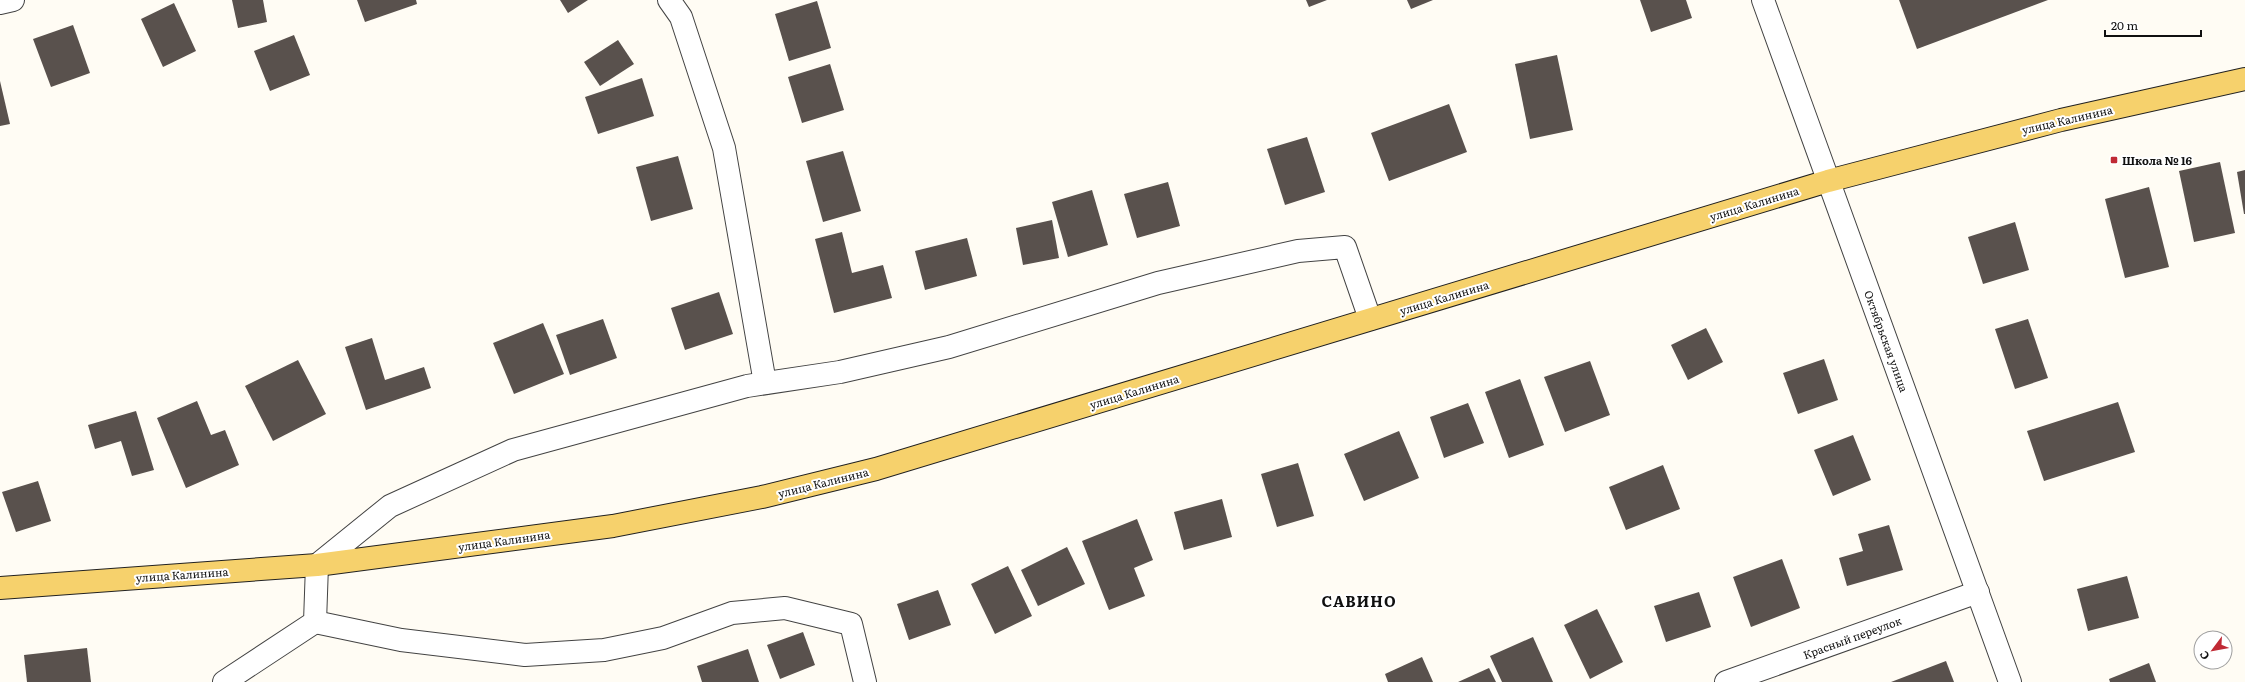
<svg xmlns="http://www.w3.org/2000/svg" width="2245" height="682" font-family="Literata,serif">
	<style>
		.building { fill: #59514d }
		.lines { fill: none; stroke-linecap: round; stroke-linejoin: round }
		.minor-casing { stroke: #434343; stroke-width: 24 }
		.major-casing { stroke: #212121; stroke-width: 24 }
		.minor { stroke: #fff; stroke-width: 22 }
		.major { stroke: #f6d16c; stroke-width: 22 }
		.poi-dot { fill: #c02934; stroke: #fff; stroke-width: 1.5 }
		.labels { text-anchor: middle; dominant-baseline: central; stroke-width: 4; stroke-linejoin: round; paint-order: stroke }
		.street-label { font-size: 11px; fill: #101010; stroke: #fff }
		.poi-label { font-size: 11px; font-weight: bold; fill: #101010; stroke: #fff; text-anchor: start }
		.district-label { font-size: 15px; font-weight: bold; letter-spacing: 1px; fill: #101010; stroke: #fff }
	</style>
	<rect width="100%" height="100%" fill="#fffcf4"/>
	<g class="building">
		<path d="M232 0H263L267 22 238 28Z"/>
		<path d="M357 0H416L417 4 365 22Z"/>
		<path d="M560 0H588L568 13Z"/>
		<path d="M1306 0H1327L1309 7Z"/>
		<path d="M1407 0H1433L1411 9Z"/>
		<path d="M1640 0H1686L1692 18 1651 32Z"/>
		<path d="M1899 0H2048L1917 49Z"/>
		<path d="M817 1 831 48 789 61 775 14Z"/>
		<path d="M174 3 196 51 163 67 141 19Z"/>
		<path d="M73 25 90 73 51 87 33 39Z"/>
		<path d="M294 35 310 75 270 91 254 51Z"/>
		<path d="M618 40 634 64 600 86 584 62Z"/>
		<path d="M1557 55 1573 130 1530 139 1515 64Z"/>
		<path d="M830 64 844 110 802 123 788 77Z"/>
		<path d="M642 78 654 116 598 134 585 97Z"/>
		<path d="M0 81 10 124 0 126Z"/>
		<path d="M1449 104 1467 152 1389 181 1371 133Z"/>
		<path d="M1307 137 1325 192 1285 205 1267 149Z"/>
		<path d="M843 151 861 211 823 222 806 161Z"/>
		<path d="M678 156 693 209 651 221 636 167Z"/>
		<path d="M2220 162 2235 233 2194 242 2179 171Z"/>
		<path d="M2245 170V214H2244L2237 172Z"/>
		<path d="M1168 182 1180 226 1137 238 1124 194Z"/>
		<path d="M2149 187 2169 267 2125 278 2105 199Z"/>
		<path d="M1092 190 1108 245 1068 257 1052 202Z"/>
		<path d="M1052 220 1059 258 1023 265 1016 228Z"/>
		<path d="M2015 222 2029 270 1983 284 1968 237Z"/>
		<path d="M842 232 852 273 883 265 892 298 834 313 815 239Z"/>
		<path d="M967 238 977 276 925 290 915 251Z"/>
		<path d="M719 292 733 334 685 350 671 308Z"/>
		<path d="M603 319 617 358 570 375 556 335Z"/>
		<path d="M2028 319 2048 378 2015 389 1995 329Z"/>
		<path d="M543 323 564 374 514 394 493 343Z"/>
		<path d="M1706 328 1723 362 1688 380 1671 345Z"/>
		<path d="M372 338 385 380 424 367 431 388 366 410 345 347Z"/>
		<path d="M1824 359 1838 400 1798 414 1783 373Z"/>
		<path d="M298 360 326 414 273 441 245 386Z"/>
		<path d="M1590 361 1610 415 1565 432 1544 377Z"/>
		<path d="M1520 379 1544 445 1509 458 1485 392Z"/>
		<path d="M197 401 211 435 225 430 239 465 186 488 157 418Z"/>
		<path d="M2118 402 2135 452 2044 481 2027 431Z"/>
		<path d="M1468 403 1484 443 1444 458 1430 417Z"/>
		<path d="M136 411 154 470 132 476 121 441 95 449 88 425Z"/>
		<path d="M1399 431 1419 478 1364 501 1344 454Z"/>
		<path d="M1853 435 1871 480 1833 496 1814 450Z"/>
		<path d="M1298 463 1314 516 1277 527 1261 474Z"/>
		<path d="M1663 465 1680 509 1626 530 1609 487Z"/>
		<path d="M38 481 51 521 16 532 2 492Z"/>
		<path d="M1222 499 1232 537 1184 550 1174 512Z"/>
		<path d="M1137 519 1153 560 1134 568 1145 596 1109 610 1082 541Z"/>
		<path d="M1889 525 1903 570 1847 586 1839 558 1863 551 1858 534Z"/>
		<path d="M1067 547 1085 584 1038 606 1021 570Z"/>
		<path d="M1782 559 1800 608 1751 627 1733 577Z"/>
		<path d="M1008 566 1032 616 995 634 971 584Z"/>
		<path d="M2127 576 2139 618 2088 631 2077 589Z"/>
		<path d="M938 590 951 625 909 640 897 604Z"/>
		<path d="M1699 592 1711 627 1666 642 1654 606Z"/>
		<path d="M1597 609 1623 662 1590 679 1564 625Z"/>
		<path d="M803 632 815 665 780 679 767 645Z"/>
		<path d="M1533 637 1553 682H1502L1490 656Z"/>
		<path d="M87 648 91 682H27L24 655Z"/>
		<path d="M748 649 759 682H702L697 666Z"/>
		<path d="M1422 657 1433 682H1388L1385 674Z"/>
		<path d="M1946 661 1954 682H1891Z"/>
		<path d="M2149 663 2156 682H2110L2109 679Z"/>
		<path d="M1489 668 1496 682H1458Z"/>
	</g>
	<g class="lines">
		<g class="minor-casing">
			<g id="minor">
				<path d="M669 0 681 17 724 148 765 383"/>
				<path d="M1763 0 2010 682"/>
				<path d="M0 3 13 0"/>
				<path d="M315 622 401 640 525 655 604 650 663 638 732 613 785 608 851 624 865 682"/>
				<path d="M224 682 315 622 317 565 390 506 513 450 747 386 840 372 949 347 1158 283 1298 251 1345 247 1370 319"/>
				<path d="M1726 682 1978 592"/>
			</g>
		</g>
		<g class="major-casing">
			<path id="major" d="M0 588 317 565 613 526 762 497 876 469 1828 181 2061 120 2245 79"/>
		</g>
		<use href="#minor" class="minor"/>
		<use href="#major" class="major"/>
	</g>
	<rect class="poi-dot" x="2110" y="156" width="8" height="8" rx="2"/>
	<g class="labels">
		<g class="street-label">
			<text transform="translate(2067 119) rotate(-13)">улица Калинина</text>
			<text transform="translate(1754 203) rotate(-17)">улица Калинина</text>
			<text transform="translate(1444 297) rotate(-17)">улица Калинина</text>
			<text transform="translate(1887 341) rotate(70)">Октябрьская улица</text>
			<text transform="translate(1134 391) rotate(-17)">улица Калинина</text>
			<text transform="translate(823 482) rotate(-14)">улица Калинина</text>
			<text transform="translate(504 540) rotate(-8)">улица Калинина</text>
			<text transform="translate(182 574) rotate(-4)">улица Калинина</text>
			<text transform="translate(1852 637) rotate(-20)">Красный переулок</text>
		</g>
		<g class="poi-label">
			<text x="2122" y="160">Школа № 16</text>
		</g>
		<g class="district-label">
			<text x="1359" y="600">САВИНО</text>
		</g>
	</g>
	<g transform="translate(2213 650) rotate(238)"><circle r="19" fill="#ffffff" stroke="#9f9f9f"/>
	<path d="M0-3L7 15L0 10L-7 15Z" fill="#c02934"/>
	<text y="-6" font-size="11" font-weight="bold" text-anchor="middle" fill="#101010">С</text>
	</g>
	<path d="M2105 30v6h96v-6" fill="none" stroke="#101010" stroke-width="2"/>
	<text x="2111" y="30" font-size="12" fill="#101010" stroke="#ffffff" stroke-width="3" paint-order="stroke">20 m</text>
</svg>
